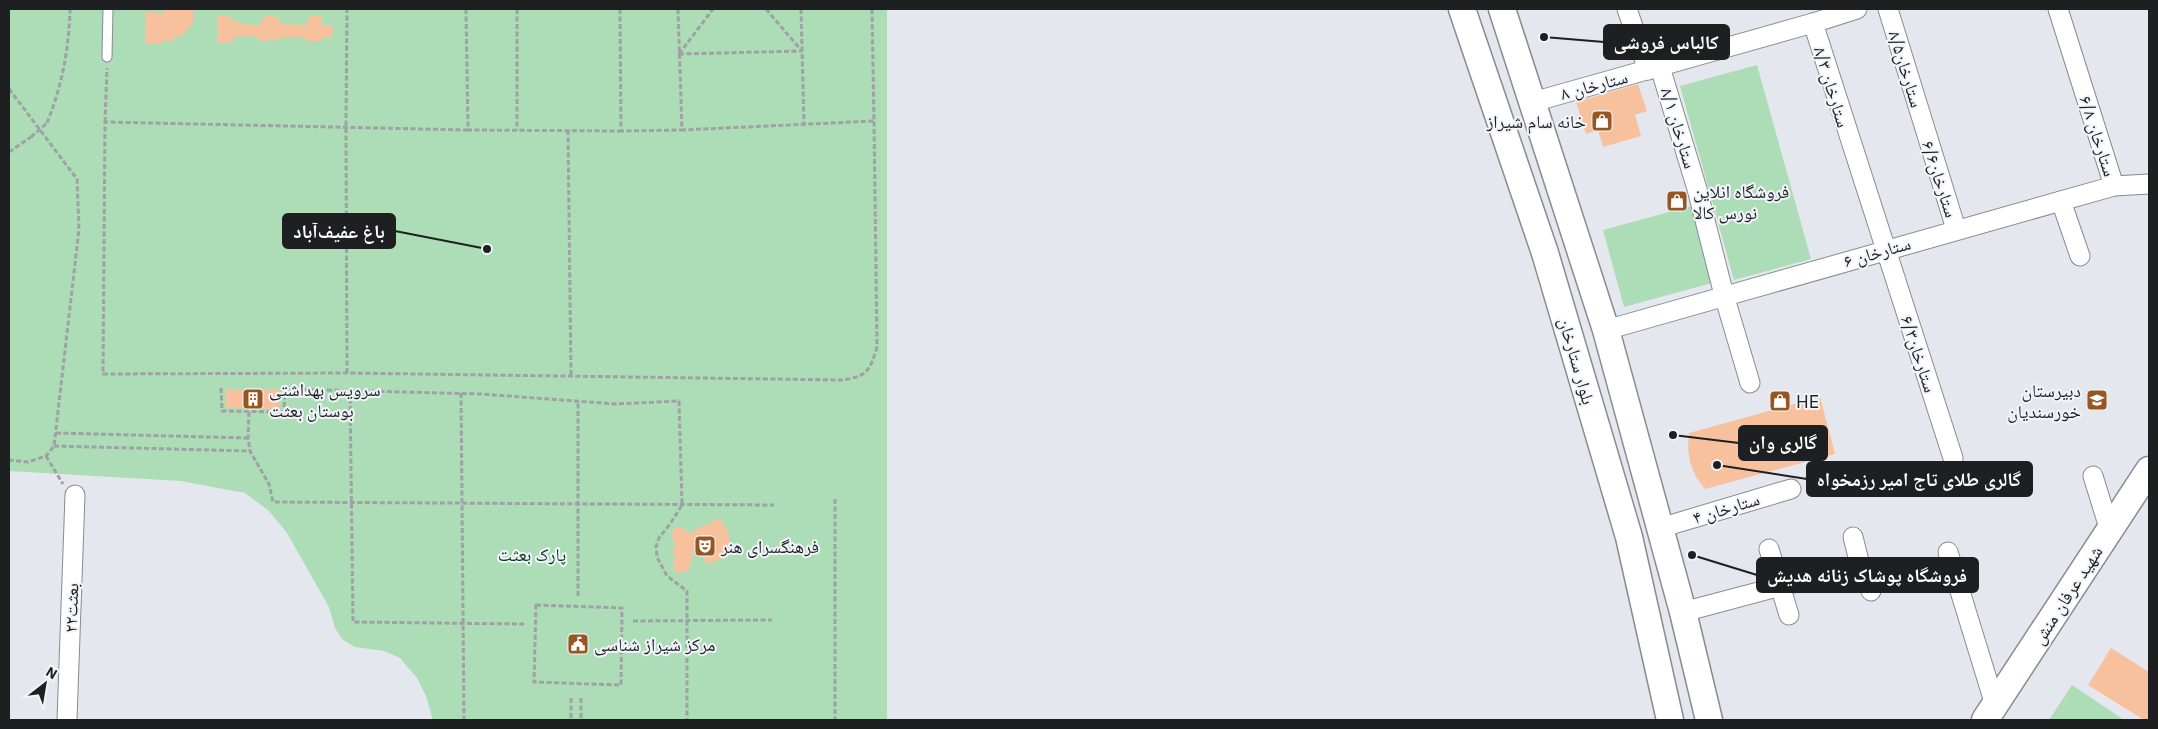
<svg xmlns="http://www.w3.org/2000/svg" width="2158" height="729" font-family="'IBM Plex Sans','Noto Naskh Arabic',sans-serif">
	<style>
		.green { fill: #acddb7 }
		.building { fill: #f8c19e }
		.lines { fill: none; stroke-linecap: round; stroke-linejoin: round }
		.lane-casing { stroke: #888b90; stroke-width: 11 }
		.street-casing { stroke: #888b90; stroke-width: 21 }
		.secondary-casing { stroke: #888b90; stroke-width: 29 }
		.path { stroke: #9ea1a5; stroke-width: 3; stroke-dasharray: 5 2.5; stroke-linecap: butt }
		.lane { stroke: #fff; stroke-width: 9 }
		.street { stroke: #fff; stroke-width: 19 }
		.secondary { stroke: #fff; stroke-width: 26 }
		.path-bridge { stroke: #9ea1a5; stroke-width: 3; stroke-dasharray: 5 2.5; stroke-linecap: butt }
		.labels { text-anchor: middle; dominant-baseline: central; stroke-width: 4; stroke-linejoin: round; paint-order: stroke }
		.street-label { font-size: 18px; fill: #1d1f21; stroke: #f1f5fa }
		.poi-label { font-size: 18px; fill: #1d1f21; stroke: #f1f5fa; text-anchor: start }
		.park-label { font-size: 18px; fill: #043919; stroke: #f1f5fa }
		.leader { fill: none; stroke: #1d1f21; stroke-width: 2 }
		.callout-dot { fill: #1d1f21; stroke: #f1f5fa; stroke-width: 2 }
		.callout { fill: #1d1f21; stroke: #1d1f21; stroke-width: 2 }
		.callout-label { font-size: 19px; text-anchor: middle; font-weight: bold; fill: #fff }
	</style>
	<rect width="100%" height="100%" fill="#e4e7ed"/>
	<g class="green">
		<path d="M9 9H887V720H433L426 696 417 678 400 658 384 651 355 647 343 640 335 628 329 607 287 533 268 510 245 493 181 481 9 471Z"/>
		<path d="M1757 65 1811 259 1734 280 1680 86Z"/>
		<path d="M1691 206 1712 283 1624 307 1603 230Z"/>
		<path d="M2072 685 2124 720H2049Z"/>
	</g>
	<g class="building">
		<path d="M166 9H193V23L181 37 174 36 173 41 164 40V44L145 43 146 12 163 13Z"/>
		<path d="M217 15 227 16 241 24 259 25 266 16 271 15 278 18 281 24 305 25 310 16H322V26H333L332 37H322V41L308 42 305 37H280L279 40 259 41 260 37 235 36 234 42 217 43Z"/>
		<path d="M1638 84 1647 111 1635 115 1641 136 1603 147 1598 130 1586 134 1576 102Z"/>
		<path d="M226 389 280 390 279 409 226 408Z"/>
		<path d="M1820 397 1835 454 1705 489 1696 477 1690 462 1688 448 1689 433Z"/>
		<path d="M720 518 730 536 729 539 737 553 706 564 697 544 688 571 679 573 674 569 673 563 676 557 672 554 675 545 672 535 674 528H683L689 533Z"/>
		<path d="M2111 648 2149 672V720H2144L2088 685Z"/>
	</g>
	<g class="lines">
		<g class="lane-casing">
			<path id="lane" d="M107 57 108 9"/>
		</g>
		<g class="street-casing">
			<g id="street">
				<path d="M1627 9 1648 70"/>
				<path d="M1888 9 1956 229"/>
				<path d="M2058 9 2114 186"/>
				<path d="M1813 23 1953 458"/>
				<path d="M1660 67 1697 189 1724 295 1750 383"/>
				<path d="M1533 102 1813 23 1857 9"/>
				<path d="M2061 201 2080 256"/>
				<path d="M1606 330 2114 186 2149 184"/>
				<path d="M2093 476 2110 531"/>
				<path d="M1660 528 1791 489"/>
				<path d="M1853 537 1860 565 1871 591"/>
				<path d="M1769 549 1789 615"/>
				<path d="M1948 552 1995 705"/>
				<path d="M1683 612 1860 565"/>
				<path d="M67 720 75 495"/>
			</g>
		</g>
		<g class="secondary-casing">
			<g id="secondary">
				<path d="M1462 9 1545 253 1629 537 1670 720"/>
				<path d="M1502 9 1606 330 1683 612 1709 720"/>
				<path d="M1985 720 2149 470"/>
			</g>
		</g>
		<g class="path">
			<path d="M466 9 468 130 621 131"/>
			<path d="M517 9V130"/>
			<path d="M620 9 621 131 682 130"/>
			<path d="M678 9 682 130 874 121 872 9"/>
			<path d="M766 9 801 50"/>
			<path d="M801 9 804 125"/>
			<path d="M679 54 802 51"/>
			<path d="M679 54 713 9"/>
			<path d="M9 89 77 179 79 229 54 446 46 456 28 462 9 460"/>
			<path d="M105 122 107 68"/>
			<path d="M47 123C62 86 69 49 70 9"/>
			<path d="M468 130 105 122 103 374 347 373 843 380C868 376 870 370 877 347L874 121"/>
			<path d="M568 130 571 377"/>
			<path d="M9 152 31 137"/>
			<path d="M347 373 346 126 347 9"/>
			<path d="M221 388 222 411 284 412 285 389 481 394 616 404 679 401 682 505 670 524 659 538 656 546 657 557 667 576 687 591V720"/>
			<path d="M350 391 353 622 524 624"/>
			<path d="M461 393 464 720"/>
			<path d="M249 412 248 438 250 451 269 484 273 502 774 505"/>
			<path d="M56 433 248 438"/>
			<path d="M54 446 250 451"/>
			<path d="M46 456 63 484"/>
			<path d="M835 499V720"/>
			<path d="M578 596V401"/>
			<path d="M536 605 622 608 621 685 534 682Z"/>
			<path d="M633 621 772 620"/>
			<path d="M571 698V720"/>
			<path d="M581 698V720"/>
		</g>
		<use href="#lane" class="lane"/>
		<use href="#street" class="street"/>
		<use href="#secondary" class="secondary"/>
		<path class="path-bridge" d="M31 137 47 123"/>
	</g>
	<defs>
		<g id="shop-square" transform="scale(1.125)"><rect x="-9" y="-9" width="18" height="18" rx="4" fill="#975521" stroke="#f1f5fa"/><path d="M-5-2.5h2.3a2.7 3.5 0 0 1 5.4 0H5L5.5 6h-11ZM-1.5-2.5h3a1.5 2.3 0 0 0-3 0Z" fill="#fff"/></g>
		<g id="building-square" transform="scale(1.125)"><rect x="-9" y="-9" width="18" height="18" rx="4" fill="#975521" stroke="#f1f5fa"/><path d="M-4-6H4V6H1V3H-1V6H-4ZM-2.5-4.3h1.7v1.8h-1.7ZM.8-4.3h1.7v1.8H.8ZM-2.5-1h1.7V.8h-1.7ZM.8-1h1.7V.8H.8Z" fill="#fff"/></g>
		<g id="school-square" transform="scale(1.125)"><rect x="-9" y="-9" width="18" height="18" rx="4" fill="#975521" stroke="#f1f5fa"/><path d="M0-5L7-2L0 1L-7-2ZM-4 1L0 2.5L4 1V4Q0 6-4 4Z" fill="#fff"/></g>
		<g id="theatre-square" transform="scale(1.125)"><rect x="-9" y="-9" width="18" height="18" rx="4" fill="#975521" stroke="#f1f5fa"/><path d="M-5-5.5Q0-4 5-5.5V0Q5 5 0 6Q-5 5-5 0ZM-3.3-2.5H-1v1.5H-3.3ZM1-2.5H3.3v1.5H1ZM-2.8 1Q0 5.5 2.8 1Z" fill="#fff"/></g>
		<g id="civic-square" transform="scale(1.125)"><rect x="-9" y="-9" width="18" height="18" rx="4" fill="#975521" stroke="#f1f5fa"/><path d="M-.6-6.5H3V-4.5H.6V-3L4-1V1h2V6H-6V1h2V-1L-.6-3ZM-1.2 2.5V6h2.4V2.5Z" fill="#fff"/></g>
	</defs>
	<g fill-rule="evenodd">
		<use href="#shop-square" x="1602" y="121"/>
		<use href="#shop-square" x="1677" y="201"/>
		<use href="#building-square" x="253" y="399"/>
		<use href="#school-square" x="2097" y="400"/>
		<use href="#shop-square" x="1780" y="401"/>
		<use href="#theatre-square" x="705" y="546"/>
		<use href="#civic-square" x="578" y="644"/>
	</g>
	<g class="labels">
		<g class="street-label">
			<text transform="translate(1906 69) rotate(73)">ستارخان۸/۵</text>
			<text transform="translate(1594 85) rotate(-15)">ستارخان ۸</text>
			<text transform="translate(1832 87) rotate(73)">ستارخان ۸/۳</text>
			<text transform="translate(1679 128) rotate(73)">ستارخان ۸/۱</text>
			<text transform="translate(2098 136) rotate(72)">ستارخان ۶/۸</text>
			<text transform="translate(1940 179) rotate(72)">ستارخان۶/۶</text>
			<text transform="translate(1877 252) rotate(-16)">ستارخان ۶</text>
			<text transform="translate(1919 354) rotate(72)">ستارخان۶/۳</text>
			<text transform="translate(1577 361) rotate(74)">بلوار ستارخان</text>
			<text transform="translate(1726 508) rotate(-17)">۴ ستارخان</text>
			<text transform="translate(2067 595) rotate(-57)">شهید عرفان منش</text>
			<text transform="translate(71 608) rotate(-88)">بعثت۲۲</text>
		</g>
		<g class="poi-label">
			<text x="1586" y="121" text-anchor="end">خانه سام شیراز</text>
			<text x="1693" y="191">فروشگاه انلاین<tspan x="1693" dy="21">نورس کالا</tspan></text>
			<text x="269" y="389">سرویس بهداشتی<tspan x="269" dy="21">بوستان بعثت</tspan></text>
			<text x="2081" y="390" text-anchor="end">دبیرستان<tspan x="2081" dy="21">خورسندیان</tspan></text>
			<text x="1796" y="401">HE</text>
			<text x="721" y="546">فرهنگسرای هنر</text>
			<text x="594" y="644">مرکز شیراز شناسی</text>
		</g>
		<g class="park-label">
			<text x="532" y="554">پارک بعثت</text>
		</g>
	</g>
	<path class="leader" d="M1544 37L1604 42M487 249L395 231M1673 435L1739 443M1717 465L1807 479M1692 555L1757 575"/>
	<g class="callout-dot">
		<circle cx="1544" cy="37" r="5"/>
		<circle cx="487" cy="249" r="5"/>
		<circle cx="1673" cy="435" r="5"/>
		<circle cx="1717" cy="465" r="5"/>
		<circle cx="1692" cy="555" r="5"/>
	</g>
	<g class="callout">
		<rect x="1604" y="25" width="125" height="34" rx="5"/>
		<rect x="283" y="214" width="112" height="34" rx="5"/>
		<rect x="1739" y="426" width="88" height="34" rx="5"/>
		<rect x="1807" y="462" width="225" height="34" rx="5"/>
		<rect x="1757" y="558" width="221" height="34" rx="5"/>
	</g>
	<g class="callout-label">
		<text x="1666" y="49">کالباس فروشی</text>
		<text x="339" y="238">باغ عفیف‌آباد</text>
		<text x="1783" y="449">گالری وان</text>
		<text x="1919" y="486">گالری طلای تاج امیر رزمخواه</text>
		<text x="1867" y="582">فروشگاه پوشاک زنانه هدیش</text>
	</g>
	<rect width="2158" height="729" fill="none" stroke="#1d1f21" stroke-width="20"/>
	<g transform="translate(45 684) rotate(31)" stroke="#f1f5fa" stroke-width="4" paint-order="stroke">
	<path d="M0-4L9 19L0 12L-9 19Z" fill="#1d1f21"/>
	<text y="-8" font-size="14" font-weight="bold" text-anchor="middle" fill="#1d1f21">N</text>
	</g>
</svg>
